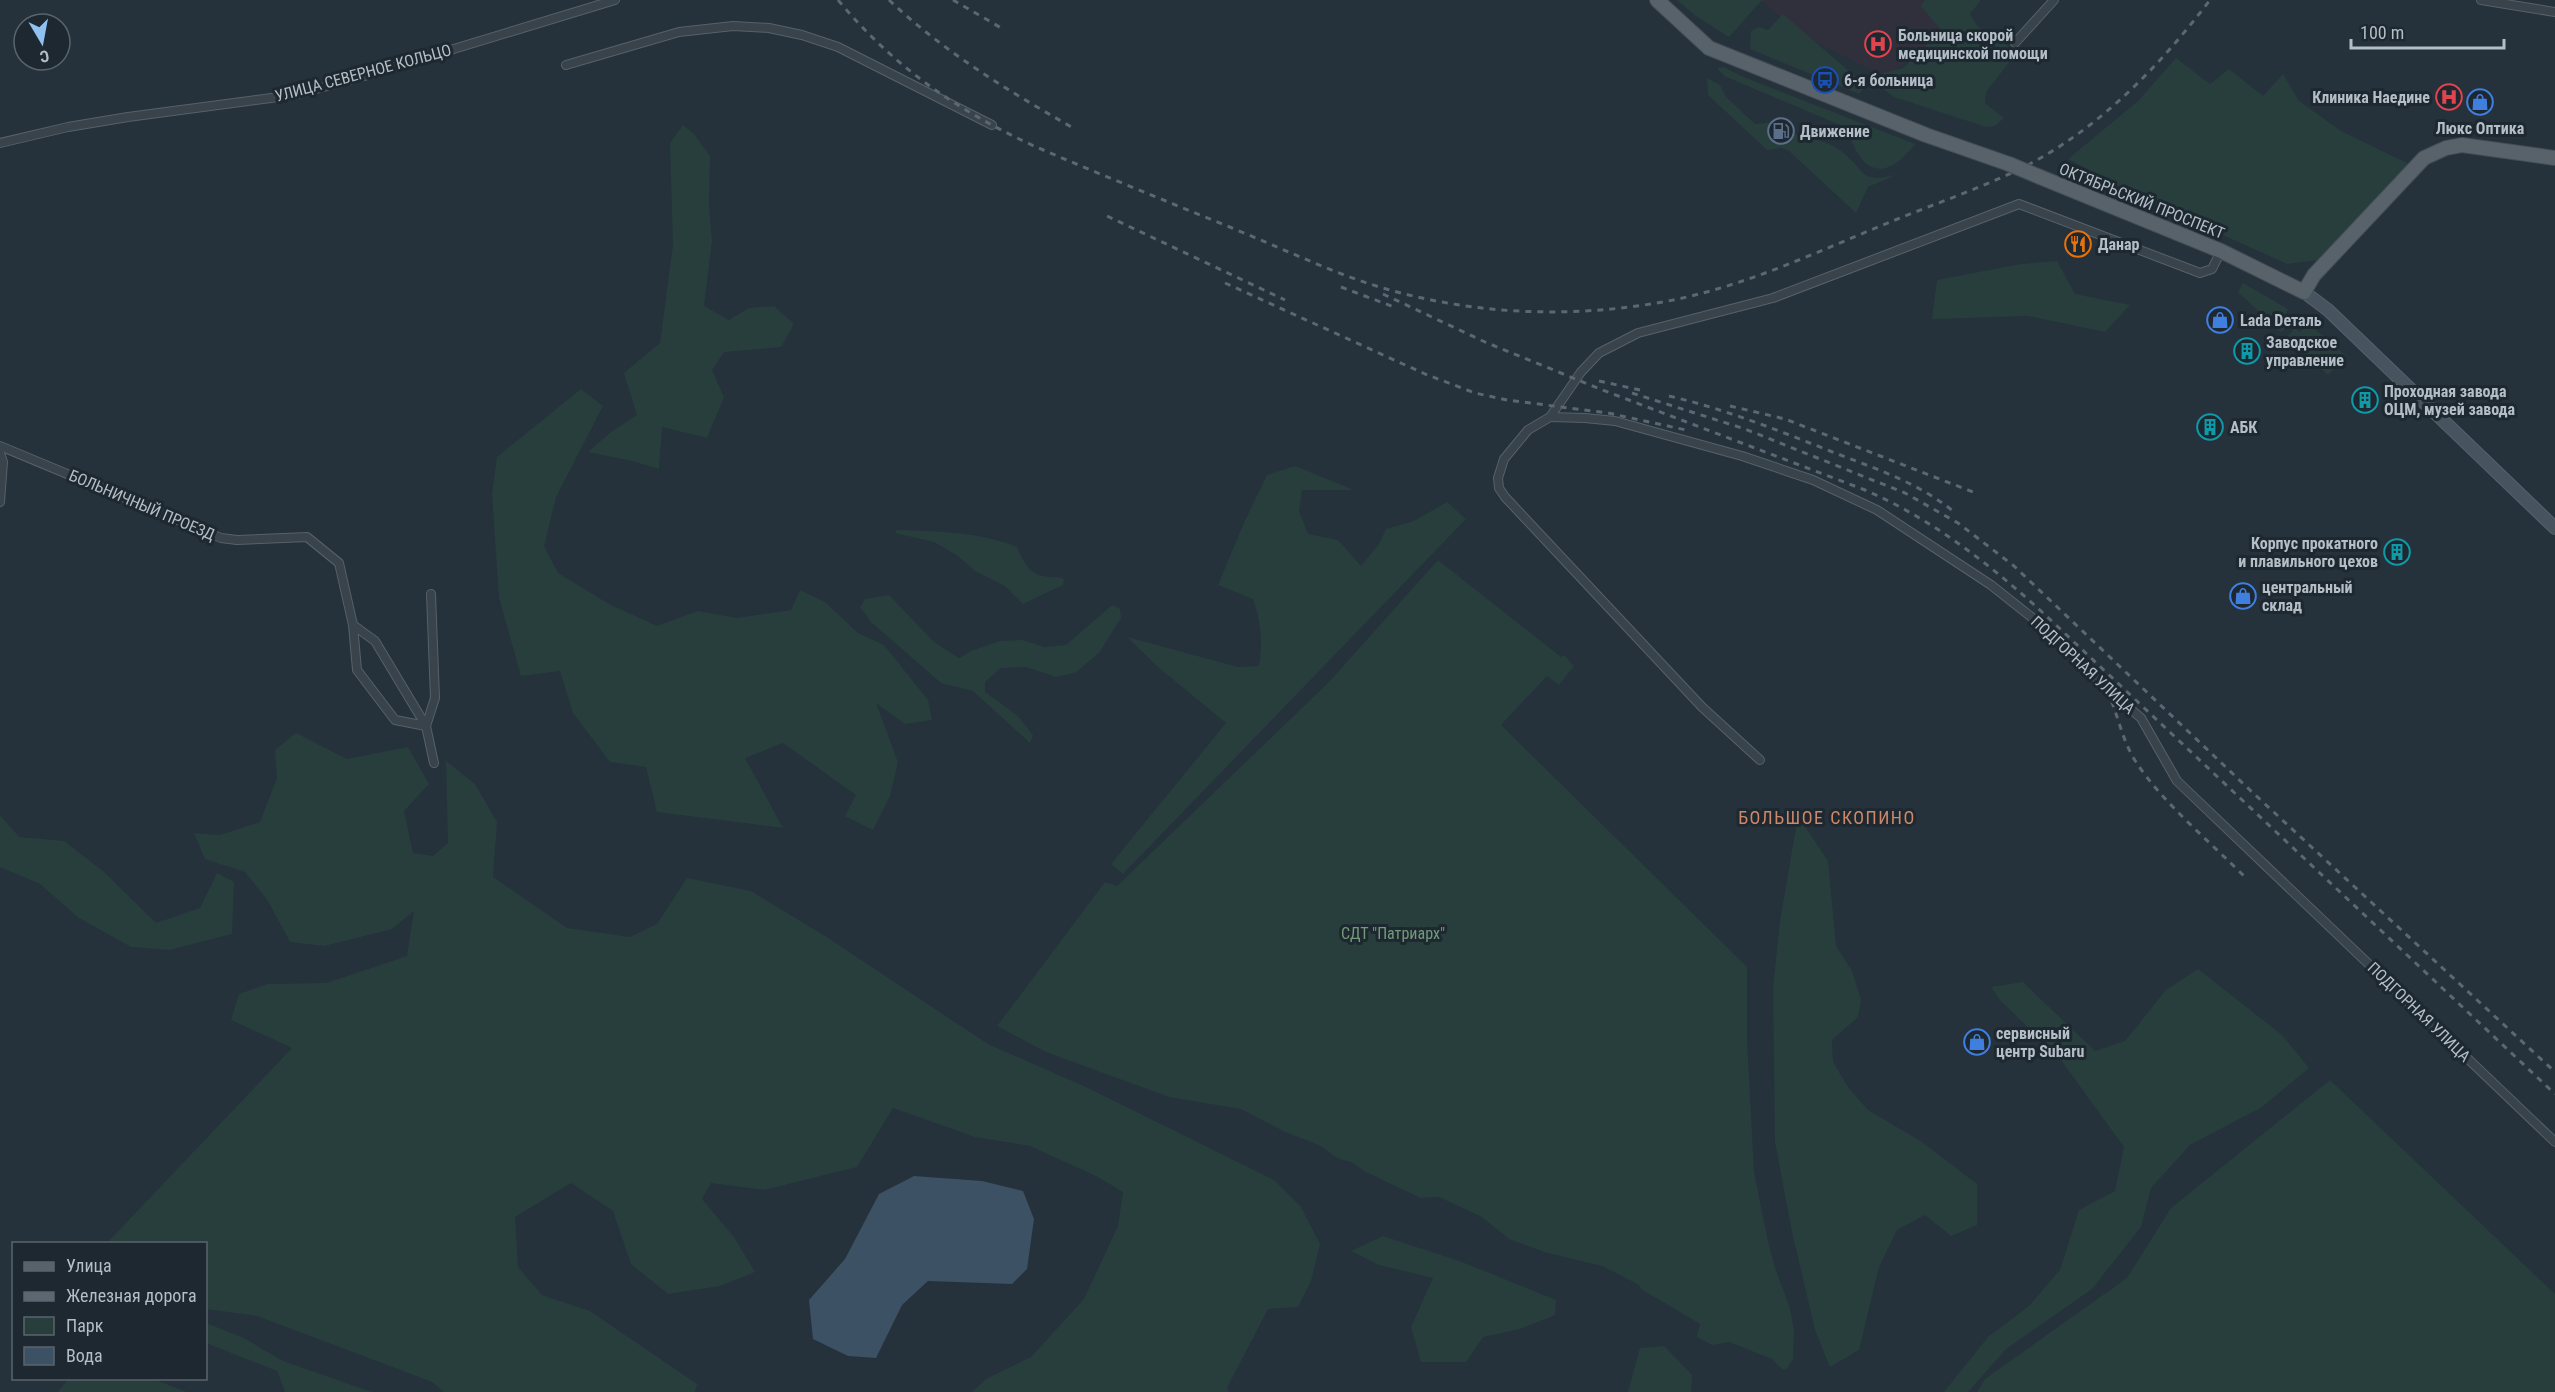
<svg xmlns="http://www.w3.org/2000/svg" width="2555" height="1392" font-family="'Roboto Condensed',sans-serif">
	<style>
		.medical { fill: #30303d }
		.green { fill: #283e3d }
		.water { fill: #3c5163 }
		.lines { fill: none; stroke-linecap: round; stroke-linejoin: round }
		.street-casing { stroke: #576169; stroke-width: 10 }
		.secondary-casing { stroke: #576169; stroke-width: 14 }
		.primary-casing { stroke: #424c54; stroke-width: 16 }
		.street { stroke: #39434b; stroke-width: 8 }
		.secondary { stroke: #47535e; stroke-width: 12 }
		.primary { stroke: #57626b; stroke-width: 14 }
		.rail { stroke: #5b6772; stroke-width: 3; stroke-dasharray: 6 6; stroke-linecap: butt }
		.primary-bridge-casing { stroke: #424c54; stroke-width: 16; stroke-linecap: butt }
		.primary-bridge { stroke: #57626b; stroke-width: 14 }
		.labels { text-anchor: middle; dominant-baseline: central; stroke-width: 6; stroke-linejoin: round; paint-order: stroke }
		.poi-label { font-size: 16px; font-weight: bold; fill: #b4bec7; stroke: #1e2830; text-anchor: start }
		.street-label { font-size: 16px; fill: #b4bec7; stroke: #1e2830 }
		.park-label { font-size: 16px; fill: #749b79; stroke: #1e2830 }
		.neighbourhood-label { font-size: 18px; letter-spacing: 1.5px; fill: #cd8869; stroke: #1e2830 }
	</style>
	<rect width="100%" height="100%" fill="#25313b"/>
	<path class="medical" d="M1760 0H1932L1954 25 1925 55 1916 56 1890 74 1876 73 1799 33Z"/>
	<g class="green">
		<path d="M1677 0H1762L1729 37 1696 16Z"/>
		<path d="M1925 0H1981L1970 14 1977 26 2017 52 1986 92 1985 103 2004 118 1995 126 1986 127 1894 97 1878 85 1876 75 1903 68 1942 31 1921 6Z"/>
		<path d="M1783 14 1866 86 1859 94 1750 49 1751 31 1759 27 1768 30Z"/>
		<path d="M2176 58 2210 84 2229 69 2263 96 2283 74 2299 101 2341 131 2409 164 2318 260 2287 264 2150 202 2068 159 2138 101Z"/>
		<path d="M1724 67 1741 76 1915 144C1884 185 1860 172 1847 128L1724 76 1717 68Z"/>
		<path d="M1707 78 1720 85 1726 97 1755 124 1774 122 1769 135 1788 142 1792 133C1807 138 1828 141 1840 150 1868 171 1858 185 1898 174L1868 187 1856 213 1789 151 1782 148 1767 150 1708 95Z"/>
		<path d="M683 125 694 134 710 156 709 204 712 241 704 306 729 320 749 308 774 306 794 324 781 347 724 352 712 370 724 397 707 438 662 427 659 469 632 461 588 452 611 432 637 415 624 373 660 343 673 245 670 143Z"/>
		<path d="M2057 261 2075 294 2130 305 2105 332 2028 316 1932 319 1937 280 2021 264Z"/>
		<path d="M2243 283 2288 309 2285 316 2287 326 2281 332 2238 292Z"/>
		<path d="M2308 323 2346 356 2328 375 2287 337 2295 328 2300 332Z"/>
		<path d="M581 389 603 406 556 497 544 546 558 573 609 604 657 626 698 611 737 618 791 610 800 590 825 602 858 633 884 645 928 700 932 720 905 724 876 703 898 762 890 796 873 830 845 816 856 795 783 743 745 758 783 828 657 812 646 767 610 762 573 713 560 671 521 676 499 598 492 494 497 457Z"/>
		<path d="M1295 466 1354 490H1302L1299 511 1308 534 1338 540 1361 566 1379 544 1386 529 1414 521 1447 502 1466 519 1123 874 1111 864 1226 723 1158 667 1127 637 1238 667 1259 666C1263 641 1261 623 1253 599L1218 585 1243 525 1267 475Z"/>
		<path d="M897 530C936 531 980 532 1017 547 1022 559 1029 574 1043 576 1051 578 1057 576 1064 579L1063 585 1023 604 1005 586 975 571 958 556 934 542 895 533Z"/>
		<path d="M1438 560 1561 657 1564 655 1574 666 1559 685 1547 676 1501 725 1747 967V1040L1754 1172 1767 1237 1775 1268 1790 1308 1794 1331 1793 1359 1787 1369 1783 1370 1772 1359 1729 1342 1712 1345 1697 1337 1700 1324 1641 1289 1639 1285 1602 1266 1544 1252 1509 1239 1482 1217 1439 1197 1421 1198 1395 1186 1364 1171 1353 1163 1337 1158 1319 1145 1285 1132 1241 1109 1169 1097 1046 1052 997 1026 1105 882 1117 886 1329 682Z"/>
		<path d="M889 595 934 642 959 658 973 650 1000 641 1023 640 1044 647 1066 645 1112 605 1120 609 1121 618 1099 653 1075 673 1056 677 1026 667 1001 668 985 682V692L1018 716 1033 735 1030 743 973 691 941 683 871 622 860 607 865 599Z"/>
		<path d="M296 733 347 759 408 747 429 784 404 811 413 853 433 856 448 843 446 761 475 784 497 822 493 877 567 928 630 937 657 924 687 878 751 891 825 936 988 1044 1088 1088 1274 1180 1301 1207 1320 1244 1311 1281 1298 1307 1268 1309 1227 1388 1229 1392H972L986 1379 1031 1357 1084 1299 1118 1226 1123 1192 1098 1177 1030 1146 975 1137 893 1108 857 1167 764 1190 711 1183 702 1199 734 1237 755 1272 720 1286 668 1294 631 1264 613 1211 571 1183 515 1217 518 1267 542 1295 590 1311 697 1384 695 1392H444L432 1382 257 1316 206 1309V1244L107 1243 292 1048 231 1020 239 994 267 984 326 983 407 956 414 911 392 929 324 946 290 942 268 901 245 872 205 859 194 833 220 835 260 822 277 778 275 750Z"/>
		<path d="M0 815 19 837 64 841 103 871 156 923 200 908 217 873 234 882 232 934 169 950 131 947 79 918 40 884 0 867Z"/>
		<path d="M1798 816 1828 861 1836 946 1852 971 1861 1000 1858 1017 1832 1040 1833 1062 1848 1087 1868 1110 1922 1142 1977 1184V1225L1951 1236 1925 1215 1897 1230 1879 1267 1859 1350 1830 1367 1815 1330 1792 1232 1775 1142 1773 988 1780 921Z"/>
		<path d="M2198 969 2282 1035 2309 1068 2262 1107 2190 1145 2151 1188 2141 1227 2092 1289 2006 1349 1968 1392H1944L1988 1337 2029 1306 2060 1270 2079 1210 2115 1191 2124 1147 2061 1060 2000 1000 1991 987 2023 982 2095 1051 2125 1041 2166 990Z"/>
		<path d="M2330 1080 2555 1294V1392H1977L1985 1379 2127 1278 2171 1208Z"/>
		<path d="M1383 1236 1462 1262 1556 1300 1555 1315 1520 1329 1483 1337 1466 1362H1421L1411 1327 1433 1278 1379 1265 1351 1251Z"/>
		<path d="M206 1323 244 1338 283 1361 372 1392H285L277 1371 206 1343Z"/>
		<path d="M1664 1346 1692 1375 1691 1392H1628L1640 1348Z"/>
		<path d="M69 1378 153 1379 187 1392H58Z"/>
	</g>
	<path class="water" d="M914 1176 982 1181 1023 1191 1034 1219 1027 1269 1012 1284 928 1281 902 1305 876 1358 848 1356 813 1339 809 1300 845 1259 879 1194Z"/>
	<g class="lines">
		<g class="street-casing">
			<g id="street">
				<path d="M2481 0 2555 12"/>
				<path d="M2015 43 2054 0"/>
				<path d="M566 65 679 32 733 26 769 28 802 35 838 47 992 125"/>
				<path d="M0 143 68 127 128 117 294 95 368 75 615 0"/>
				<path d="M1550 417 1585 418 1615 421 1742 456 1813 480 1877 510 1991 585 2063 642 2108 690 2141 718 2177 781 2555 1142"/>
				<path d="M0 446 221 538 237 540 307 537 339 563 353 625 357 670 395 720 426 726 435 698 431 594"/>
				<path d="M0 453 3 462 0 502"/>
				<path d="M353 625 375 641 426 726 434 763"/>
				<path d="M1760 760 1702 707 1505 497 1499 488 1498 478 1504 459 1528 430 1550 417 1581 372 1599 353 1638 333 1773 298 2019 204 2200 273 2212 269 2221 251"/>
			</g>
		</g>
		<g class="secondary-casing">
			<path id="secondary" d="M2304 292 2328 310 2555 528"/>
		</g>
		<g class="primary-casing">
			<g id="primary">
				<path d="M1657 0 1709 48 1926 135 2009 164"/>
				<path d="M2040 177 2221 251 2304 292 2314 275 2424 158 2446 148 2462 145 2555 158"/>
			</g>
		</g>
		<use href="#street" class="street"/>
		<use href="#secondary" class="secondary"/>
		<use href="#primary" class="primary"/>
		<g class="rail">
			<path d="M838 0C893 66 956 110 1034 146 1099 174 1166 201 1232 228 1271 244 1308 261 1347 276 1449 314 1561 321 1668 301 1747 286 1821 250 1895 220 1937 203 1981 188 2022 168 2099 129 2158 68 2210 0"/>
			<path d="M889 0C944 52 1010 92 1075 129"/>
			<path d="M953 0 1003 29"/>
			<path d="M1107 216 1285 300"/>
			<path d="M1225 283 1425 374 1475 393 1507 400 1608 413 1686 430"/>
			<path d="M1341 287 1394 307"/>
			<path d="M1383 294 1485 342 1600 389 1865 490C1932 519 1988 563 2041 611L2555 1094"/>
			<path d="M1599 381 1640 390"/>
			<path d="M1632 393 1745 429 1905 493 1958 523 2014 566 2252 792 2555 1072"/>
			<path d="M1669 396C1725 409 1777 430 1830 451 1873 468 1918 482 1954 512"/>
			<path d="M1730 406 1785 419 1973 492"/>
			<path d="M2094 670C2118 700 2117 733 2136 762 2162 802 2210 842 2244 876"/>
		</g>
		<g class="primary-bridge-casing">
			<path id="primary-bridge" d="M2009 164 2040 177"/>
		</g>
		<use href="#primary-bridge" class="primary-bridge"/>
	</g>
	<defs>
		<g id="hospital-ring" transform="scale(1.35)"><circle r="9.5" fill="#1e2830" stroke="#e0444e" stroke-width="1.5"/><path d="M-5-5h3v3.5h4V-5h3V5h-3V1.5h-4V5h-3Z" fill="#e0444e"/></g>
		<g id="bus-ring" transform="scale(1.35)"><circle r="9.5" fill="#1e2830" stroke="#1a4fb4" stroke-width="1.5"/><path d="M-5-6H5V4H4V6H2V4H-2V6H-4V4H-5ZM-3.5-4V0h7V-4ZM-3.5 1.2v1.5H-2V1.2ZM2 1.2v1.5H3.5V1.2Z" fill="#1a4fb4"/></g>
		<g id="shop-ring" transform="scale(1.35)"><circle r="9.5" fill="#1e2830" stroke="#3f7fe0" stroke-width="1.5"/><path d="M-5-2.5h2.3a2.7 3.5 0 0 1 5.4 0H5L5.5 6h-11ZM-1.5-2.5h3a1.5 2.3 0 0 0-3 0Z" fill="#3f7fe0"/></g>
		<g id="fuel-ring" transform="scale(1.35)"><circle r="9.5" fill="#1e2830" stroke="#5c6f8a" stroke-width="1.5"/><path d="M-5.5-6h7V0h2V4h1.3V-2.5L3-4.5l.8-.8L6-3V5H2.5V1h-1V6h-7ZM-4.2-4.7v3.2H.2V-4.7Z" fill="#5c6f8a"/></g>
		<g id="restaurant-ring" transform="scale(1.35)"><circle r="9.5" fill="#1e2830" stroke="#e8710a" stroke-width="1.5"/><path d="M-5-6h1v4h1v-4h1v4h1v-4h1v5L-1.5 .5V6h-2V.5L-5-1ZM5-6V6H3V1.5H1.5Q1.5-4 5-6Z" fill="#e8710a"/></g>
		<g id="building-ring" transform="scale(1.35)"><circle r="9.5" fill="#1e2830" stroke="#0f9aa8" stroke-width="1.5"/><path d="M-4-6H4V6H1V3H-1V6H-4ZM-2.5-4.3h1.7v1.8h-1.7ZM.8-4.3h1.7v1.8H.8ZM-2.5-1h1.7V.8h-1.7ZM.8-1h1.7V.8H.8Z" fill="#0f9aa8"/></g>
	</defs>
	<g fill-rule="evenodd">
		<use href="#hospital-ring" x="1878" y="44"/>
		<use href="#bus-ring" x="1825" y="80"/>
		<use href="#hospital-ring" x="2449" y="97"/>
		<use href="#shop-ring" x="2480" y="102"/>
		<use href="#fuel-ring" x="1781" y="131"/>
		<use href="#restaurant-ring" x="2078" y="244"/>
		<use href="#shop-ring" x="2220" y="320"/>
		<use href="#building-ring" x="2247" y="351"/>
		<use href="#building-ring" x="2365" y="400"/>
		<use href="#building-ring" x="2210" y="427"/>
		<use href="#building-ring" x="2397" y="552"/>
		<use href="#shop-ring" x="2243" y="596"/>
		<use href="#shop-ring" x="1977" y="1042"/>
	</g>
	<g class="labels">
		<g class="poi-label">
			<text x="1898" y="35">Больница скорой<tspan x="1898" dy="18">медицинской помощи</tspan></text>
			<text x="1844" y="80">6-я больница</text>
			<text x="2430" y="97" text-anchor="end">Клиника Наедине</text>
			<text x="2480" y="128" text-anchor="middle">Люкс Оптика</text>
			<text x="1800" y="131">Движение</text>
			<text x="2098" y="244">Данар</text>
			<text x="2240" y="320">Lada Dеталь</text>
			<text x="2266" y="342">Заводское<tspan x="2266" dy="18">управление</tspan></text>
			<text x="2384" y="391">Проходная завода<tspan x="2384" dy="18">ОЦМ, музей завода</tspan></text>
			<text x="2230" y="427">АБК</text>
			<text x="2378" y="543" text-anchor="end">Корпус прокатного<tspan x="2378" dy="18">и плавильного цехов</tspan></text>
			<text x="2262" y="587">центральный<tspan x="2262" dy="18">склад</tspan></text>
			<text x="1996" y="1033">сервисный<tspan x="1996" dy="18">центр Subaru</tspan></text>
		</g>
		<g class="street-label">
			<text transform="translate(363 73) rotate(-15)">УЛИЦА СЕВЕРНОЕ КОЛЬЦО</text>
			<text transform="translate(2142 201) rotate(22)">ОКТЯБРЬСКИЙ ПРОСПЕКТ</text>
			<text transform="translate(142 505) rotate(23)">БОЛЬНИЧНЫЙ ПРОЕЗД</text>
			<text transform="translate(2083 665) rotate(43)">ПОДГОРНАЯ УЛИЦА</text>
			<text transform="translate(2419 1012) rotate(44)">ПОДГОРНАЯ УЛИЦА</text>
		</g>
		<g class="park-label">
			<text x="1393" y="933">СДТ "Патриарх"</text>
		</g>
		<g class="neighbourhood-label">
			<text x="1827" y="817">БОЛЬШОЕ СКОПИНО</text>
		</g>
	</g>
	<rect x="12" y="1242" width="195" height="138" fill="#1e2830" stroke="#5a646c" stroke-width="1.5"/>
	<rect x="24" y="1262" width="30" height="9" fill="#57626b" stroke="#5a646c" stroke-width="1.5"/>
	<text x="66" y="1272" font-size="18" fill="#b4bec7">Улица</text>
	<rect x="24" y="1292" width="30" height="9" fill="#5b6772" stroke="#5a646c" stroke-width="1.5"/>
	<text x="66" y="1302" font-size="18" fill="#b4bec7">Железная дорога</text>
	<rect x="24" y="1317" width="30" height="18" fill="#283e3d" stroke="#5a646c" stroke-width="1.5"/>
	<text x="66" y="1332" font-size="18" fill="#b4bec7">Парк</text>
	<rect x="24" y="1347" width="30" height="18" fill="#3c5163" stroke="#5a646c" stroke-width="1.5"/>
	<text x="66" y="1362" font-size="18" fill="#b4bec7">Вода</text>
	<g transform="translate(42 42) rotate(170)"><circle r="28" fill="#1e2830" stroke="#5a646c" stroke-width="1.5"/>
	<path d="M0-4.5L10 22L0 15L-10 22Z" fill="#90c1f0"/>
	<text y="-9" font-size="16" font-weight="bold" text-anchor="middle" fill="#b4bec7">С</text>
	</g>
	<path d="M2351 39v9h153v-9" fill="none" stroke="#b4bec7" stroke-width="3"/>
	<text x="2360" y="39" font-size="18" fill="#b4bec7" stroke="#1e2830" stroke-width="4.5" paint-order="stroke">100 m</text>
</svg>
